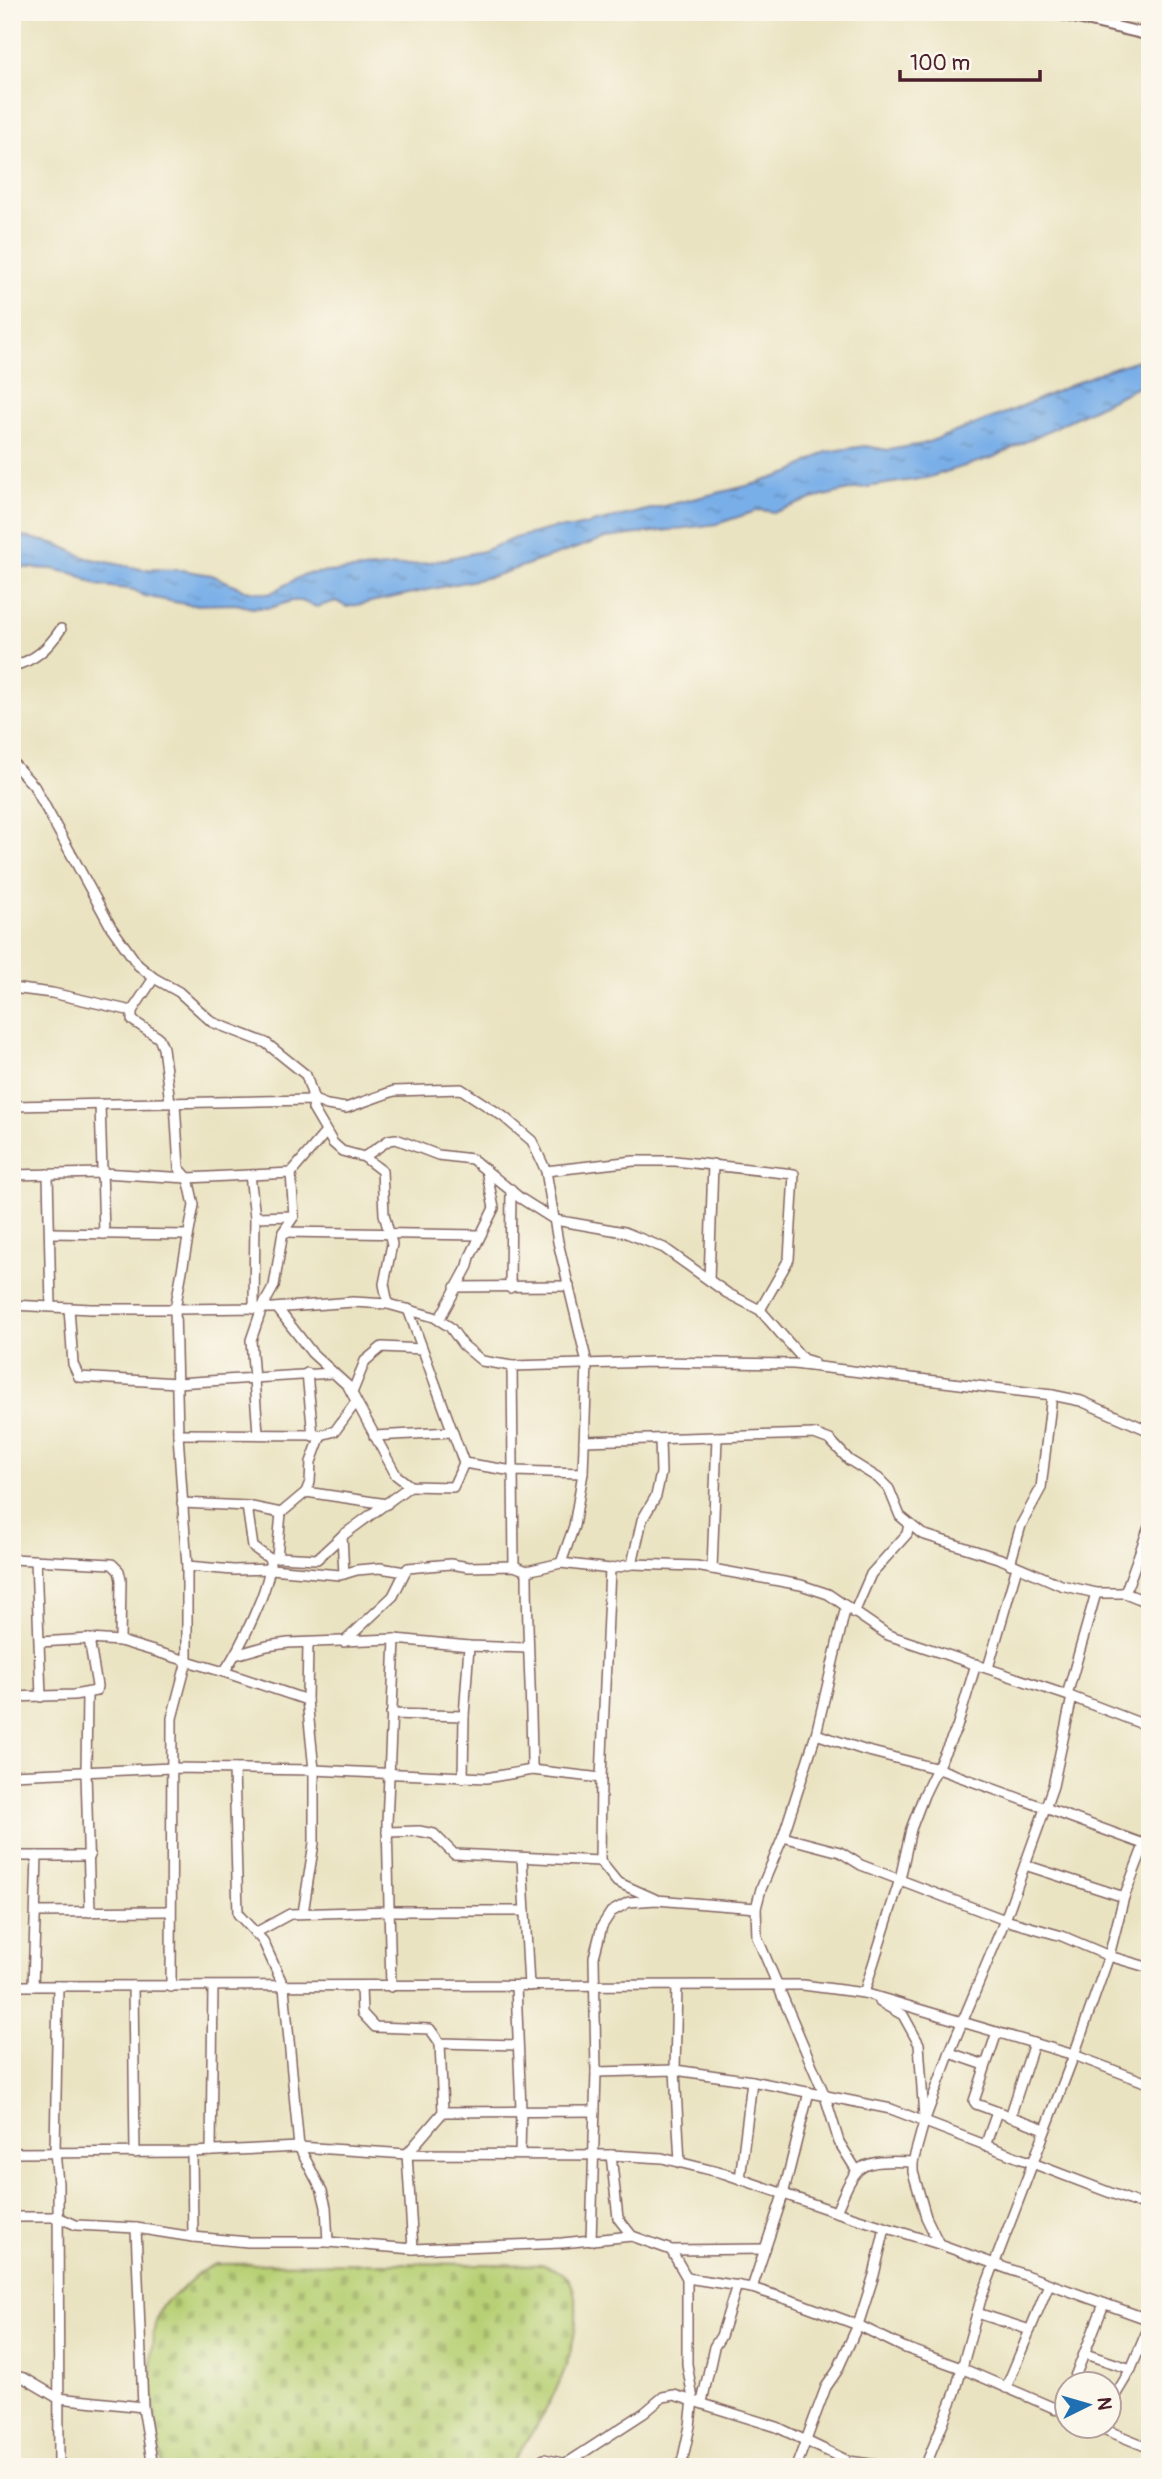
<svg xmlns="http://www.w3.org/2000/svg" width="1162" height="2479" font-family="Pangolin,sans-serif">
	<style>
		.cemetery { fill: url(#cemetery-stones); stroke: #817850; stroke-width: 2 }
		.water { fill: url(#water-ripples); stroke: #62678a; stroke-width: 2 }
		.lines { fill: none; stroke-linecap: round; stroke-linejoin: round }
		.minor-casing { stroke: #826460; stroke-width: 12 }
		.tertiary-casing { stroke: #826460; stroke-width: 14 }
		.minor { stroke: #fff; stroke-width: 9 }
		.tertiary { stroke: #fff; stroke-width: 10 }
	</style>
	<defs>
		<pattern id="cemetery-stones" width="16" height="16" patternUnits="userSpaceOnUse" patternTransform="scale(1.75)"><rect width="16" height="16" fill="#b8d075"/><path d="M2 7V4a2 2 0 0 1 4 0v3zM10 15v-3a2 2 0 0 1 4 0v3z" fill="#a0b265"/></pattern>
		<pattern id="water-ripples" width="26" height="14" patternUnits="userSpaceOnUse" patternTransform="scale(1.75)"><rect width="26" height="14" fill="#79afe8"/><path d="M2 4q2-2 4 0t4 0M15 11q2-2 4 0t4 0" fill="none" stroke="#658ebc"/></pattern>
	</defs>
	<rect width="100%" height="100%" fill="#fbf7ec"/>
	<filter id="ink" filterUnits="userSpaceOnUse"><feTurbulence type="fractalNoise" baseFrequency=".0143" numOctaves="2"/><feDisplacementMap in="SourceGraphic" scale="14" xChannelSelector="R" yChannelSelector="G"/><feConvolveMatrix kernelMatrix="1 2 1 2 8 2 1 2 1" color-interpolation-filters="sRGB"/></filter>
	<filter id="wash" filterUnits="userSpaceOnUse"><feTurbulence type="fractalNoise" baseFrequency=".00686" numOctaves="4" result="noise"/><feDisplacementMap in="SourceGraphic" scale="28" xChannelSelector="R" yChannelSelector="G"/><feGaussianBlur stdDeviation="1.57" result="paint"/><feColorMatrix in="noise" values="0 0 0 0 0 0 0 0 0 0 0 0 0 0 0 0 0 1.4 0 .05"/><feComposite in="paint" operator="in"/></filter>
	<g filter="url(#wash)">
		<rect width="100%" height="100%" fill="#eae3c1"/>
		<path class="cemetery" d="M395 2263 544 2265C552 2268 563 2271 568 2278 574 2285 575 2296 576 2304 580 2359 541 2425 507 2467H162C157 2430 140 2331 165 2302 170 2297 177 2294 182 2289 196 2275 198 2272 216 2264Z"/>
		<path class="water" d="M1150 356V381L994 457 926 478 853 489 812 499 775 512 759 510 717 524 606 538 494 576 347 607 336 601 317 607 301 601H291L270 608H252L236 604 190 605 144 596 134 590 97 585 76 574 52 569 12 567V534L57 544 87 558 141 569 181 570 212 575 245 590 269 594 305 574 421 564 483 551 515 538 554 528H572L751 485 789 473 826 452 865 446 888 450 923 444 1011 411 1101 372Z"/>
	</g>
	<g filter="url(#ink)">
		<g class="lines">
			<g class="minor-casing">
				<g id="minor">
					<path d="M12 666C35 661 48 648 61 629"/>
					<path d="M12 762 34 786 111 927 138 965 154 978 179 992 212 1022 266 1043 306 1075 314 1100 313 1109 333 1143 342 1151 364 1157 382 1171 384 1214 392 1244 384 1284 388 1304"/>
					<path d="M154 978 132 1011V1020L159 1038 163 1048 170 1102"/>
					<path d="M12 988 52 993 132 1011"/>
					<path d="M100 1104 104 1234"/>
					<path d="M12 1106 314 1100 327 1105 346 1108 394 1091 461 1089 504 1117 532 1141 546 1171 558 1242 587 1363 583 1473 574 1526 561 1563"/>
					<path d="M364 1157 389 1140 396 1139 438 1155 472 1159 520 1198 555 1220 624 1232 664 1248 727 1293 760 1310 803 1359 813 1362"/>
					<path d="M546 1171 634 1161H675L794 1174 789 1259 760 1310"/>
					<path d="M48 1174 51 1306"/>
					<path d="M12 1175 102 1173 188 1178 291 1173"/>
					<path d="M250 1175 255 1217 254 1309"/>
					<path d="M255 1217 294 1216"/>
					<path d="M283 1232 480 1235"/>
					<path d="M50 1233 187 1235"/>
					<path d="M709 1280 713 1164"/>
					<path d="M455 1287 569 1286"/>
					<path d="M510 1288 511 1189"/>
					<path d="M12 1305 91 1309H175L273 1308 353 1302 388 1304 434 1317 450 1327 463 1345 482 1361 512 1366 653 1362 794 1364 1052 1395 1081 1401 1150 1431"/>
					<path d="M69 1308 73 1364 79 1377 177 1383 333 1373"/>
					<path d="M277 1308 312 1353 348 1386 396 1475 410 1486 453 1487 464 1463 408 1309"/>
					<path d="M439 1320 468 1266 470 1257 494 1208 486 1170"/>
					<path d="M512 1366 514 1566"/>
					<path d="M307 1373 313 1436"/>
					<path d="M352 1393 365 1361 382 1347 422 1349"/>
					<path d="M258 1433 251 1340 262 1308 274 1286 283 1232 294 1216 291 1173 326 1132"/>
					<path d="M178 1434 321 1435"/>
					<path d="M374 1436 452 1432"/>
					<path d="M660 1439 661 1473 656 1496 642 1520 632 1564 696 1566 801 1585 828 1594 888 1635 1072 1697 1150 1727"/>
					<path d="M584 1441 814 1434 830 1440 849 1460 878 1478 889 1489 900 1516 922 1534 1001 1559 1061 1585 1096 1593H1125L1150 1603"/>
					<path d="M464 1463 513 1471 583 1473"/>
					<path d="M306 1492 387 1504"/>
					<path d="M182 1503 247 1506 281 1513"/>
					<path d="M247 1506 253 1547 270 1559"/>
					<path d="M342 1536 344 1574"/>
					<path d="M277 1557 317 1559 342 1536 410 1486"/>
					<path d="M12 1559 112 1564 119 1571 121 1580 120 1641"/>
					<path d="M36 1560 41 1697"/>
					<path d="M632 1564 610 1569 601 1778 600 1861 617 1882 655 1899"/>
					<path d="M1010 1564 1021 1525 1041 1488 1052 1395"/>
					<path d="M187 1566 233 1570 271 1569 340 1575 357 1570 380 1568 405 1572 408 1568 450 1564 469 1567 514 1566 527 1571 561 1563 610 1569"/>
					<path d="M712 1569 717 1437"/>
					<path d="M527 1571C527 1638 532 1703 532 1770"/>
					<path d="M1125 1593 1150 1524"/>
					<path d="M846 1606 816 1734 783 1837 761 1889 756 1908 757 1937 825 2096 839 2142 857 2171"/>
					<path d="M854 1613 871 1574 907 1534 909 1524"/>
					<path d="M40 1642 89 1639 120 1641 224 1672 307 1700"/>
					<path d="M344 1642 393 1596 405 1572"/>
					<path d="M235 1655 267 1646 288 1643 395 1639 469 1646 527 1648"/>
					<path d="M988 1668 1017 1567"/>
					<path d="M224 1672C239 1650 272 1585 270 1559L277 1557 281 1513 306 1492 310 1482 311 1462 321 1435 335 1431 356 1402"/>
					<path d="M87 1694 86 1773 90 1912"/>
					<path d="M1067 1695 1096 1593"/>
					<path d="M12 1697 74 1695 96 1691 97 1686 89 1639"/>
					<path d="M391 1714 464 1716"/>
					<path d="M816 1734 864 1750 939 1769 1149 1846"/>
					<path d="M234 1769 238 1914 263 1941 284 1987 299 2147 322 2191 326 2207 328 2242"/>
					<path d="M12 1775 172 1768 314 1770 486 1778 532 1770 601 1778"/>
					<path d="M463 1778 464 1716 469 1646"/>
					<path d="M387 1832 419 1831 434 1834 454 1854 600 1861"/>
					<path d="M783 1837 840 1852 861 1865 1005 1920 1062 1936 1109 1956 1150 1968"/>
					<path d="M12 1856H90"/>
					<path d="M522 1858 529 1986"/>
					<path d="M1025 1865 1124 1897"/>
					<path d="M37 1912 170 1911"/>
					<path d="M303 1913 314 1843V1770L307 1700 308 1643"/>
					<path d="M255 1933 290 1914 389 1911H525"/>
					<path d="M12 1986 803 1985 864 1993 1074 2055 1150 2084"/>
					<path d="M33 1986 37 1856"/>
					<path d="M58 1986 55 2152 58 2183 59 2467"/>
					<path d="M133 1986 135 2153"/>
					<path d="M516 1986 521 2110 520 2154"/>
					<path d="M677 1986 675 2070 680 2163"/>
					<path d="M171 1987 172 1718 187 1661V1566L178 1434 175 1309 194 1205 188 1178 179 1168 175 1103"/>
					<path d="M361 1987 362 2013 375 2027 430 2029 440 2043 517 2045"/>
					<path d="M391 1987 387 1823 395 1639"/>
					<path d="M864 1993 900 1879 911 1829 924 1795 957 1727 976 1664"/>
					<path d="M880 2002 903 2015 919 2044 924 2117"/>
					<path d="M997 2032 974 2101 976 2104 1045 2129"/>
					<path d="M950 2053 985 2065"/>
					<path d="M596 2072 675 2070 752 2081 891 2109 1150 2208"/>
					<path d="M443 2112 595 2111"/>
					<path d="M1010 2117 1034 2043"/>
					<path d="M985 2146 997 2112"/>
					<path d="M211 2151 213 1987"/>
					<path d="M192 2152 193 2237"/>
					<path d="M12 2153 192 2152 299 2147 407 2154 443 2112 440 2043"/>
					<path d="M611 2155 618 2218 632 2236 671 2250 687 2278V2364L693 2399 690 2426 681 2467"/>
					<path d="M740 2179 752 2081"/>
					<path d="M836 2212C857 2162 858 2160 913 2162"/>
					<path d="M12 2217H58L76 2225 136 2228 193 2237 248 2242H328L413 2249 562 2243 632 2236"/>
					<path d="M136 2228 143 2407 153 2467"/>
					<path d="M591 2241 596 2072 594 1957 602 1926 611 1912 629 1902 656 1900 756 1908"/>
					<path d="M939 2244 926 2217 913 2172V2162L924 2122 951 2049 1005 1920 1046 1806 1053 1786 1072 1697"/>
					<path d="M413 2249 407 2154 611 2155 662 2158 726 2174 836 2212 939 2244 1150 2320"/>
					<path d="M671 2250 765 2249"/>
					<path d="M687 2278 752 2288 796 2302 858 2325 903 2347 961 2368 1068 2414"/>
					<path d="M752 2288 783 2195 809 2092"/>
					<path d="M977 2313 1030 2330"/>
					<path d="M1085 2354 1131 2369"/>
					<path d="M12 2375 24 2378 58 2398 143 2407"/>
					<path d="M1072 2384 1104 2304"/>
					<path d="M1006 2388 1049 2284"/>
					<path d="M702 2402 714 2347 721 2336 737 2285"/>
					<path d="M1110 2404 1131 2369 1150 2324"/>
					<path d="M1061 2411 1068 2396"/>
					<path d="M1096 2426 1150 2448"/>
					<path d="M567 2463 644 2413 663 2397 674 2395 777 2427 848 2461 892 2467"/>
					<path d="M531 2467 544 2459 579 2467"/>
					<path d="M796 2467 826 2387 837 2371 858 2325 874 2275 885 2228"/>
					<path d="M925 2467 955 2393 981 2299 1074 2055 1109 1956 1124 1897 1150 1830"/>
				</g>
			</g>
			<g class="tertiary-casing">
				<path id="tertiary" d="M1052 12 1150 35"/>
			</g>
			<use href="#minor" class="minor"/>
			<use href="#tertiary" class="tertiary"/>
		</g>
	</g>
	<rect width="1162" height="2479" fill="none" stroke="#fbf7ec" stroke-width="42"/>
	<g transform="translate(1088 2405) rotate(85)"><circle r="33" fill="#fbf7ec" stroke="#b4a19f" stroke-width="2"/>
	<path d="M0-5L12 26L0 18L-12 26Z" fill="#1f6fb2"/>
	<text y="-10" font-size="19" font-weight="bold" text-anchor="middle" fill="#4a1f2b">N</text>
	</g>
	<path d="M900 70v10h140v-10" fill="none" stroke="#4a1f2b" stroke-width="3.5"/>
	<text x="910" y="70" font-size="21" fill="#4a1f2b" stroke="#fbf7ec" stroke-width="5" paint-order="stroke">100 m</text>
</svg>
